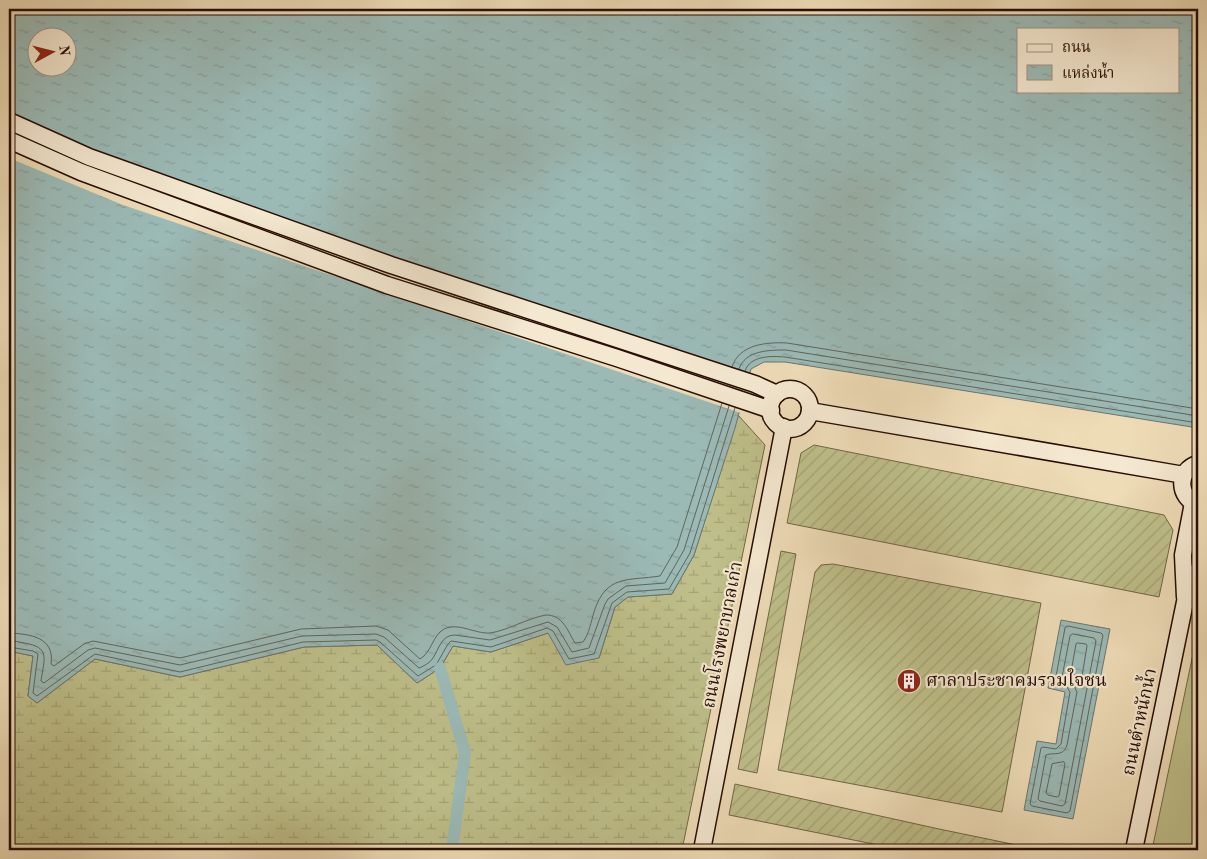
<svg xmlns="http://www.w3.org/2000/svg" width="1207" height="859" font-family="'Old Standard TT','Noto Serif Thai',serif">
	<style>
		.grass { fill: #bebf8a; stroke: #726646 }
		.wetland { fill: url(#wetland-marsh); stroke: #726646 }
		.garden { fill: url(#garden-furrows); stroke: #726646 }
		.water { fill: url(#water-ripples); stroke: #6d756e; fill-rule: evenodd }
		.pier { fill: #eedcb7 }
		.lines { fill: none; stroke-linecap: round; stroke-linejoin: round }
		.shore { stroke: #61645c; stroke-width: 1 }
		.stream { stroke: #6d756e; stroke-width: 4 }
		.canal { stroke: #9bbab6; stroke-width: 12 }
		.secondary-casing { stroke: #270d03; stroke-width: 19 }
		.secondary { stroke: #f4e8d0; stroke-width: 16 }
		.labels { text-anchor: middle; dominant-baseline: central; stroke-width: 4.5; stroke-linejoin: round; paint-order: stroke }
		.street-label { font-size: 18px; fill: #270d03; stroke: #f4e8d0 }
		.poi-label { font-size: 18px; fill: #270d03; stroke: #f4e8d0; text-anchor: start }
	</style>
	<defs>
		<pattern id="wetland-marsh" width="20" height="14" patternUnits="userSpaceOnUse" patternTransform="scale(1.25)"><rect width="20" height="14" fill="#bebf8a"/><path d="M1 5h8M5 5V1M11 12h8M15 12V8" fill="none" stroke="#a3a375"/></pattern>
		<pattern id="garden-furrows" width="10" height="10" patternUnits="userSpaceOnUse" patternTransform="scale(1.25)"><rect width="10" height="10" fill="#bebf8a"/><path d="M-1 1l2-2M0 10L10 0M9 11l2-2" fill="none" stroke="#a3a375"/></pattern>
		<pattern id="water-ripples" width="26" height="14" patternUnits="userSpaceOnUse" patternTransform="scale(1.25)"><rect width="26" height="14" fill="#9bbab6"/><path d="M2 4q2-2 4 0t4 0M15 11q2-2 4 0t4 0" fill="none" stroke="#869f9b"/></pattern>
	</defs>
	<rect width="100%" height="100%" fill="#eedcb7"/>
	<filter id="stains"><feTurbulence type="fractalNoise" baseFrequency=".004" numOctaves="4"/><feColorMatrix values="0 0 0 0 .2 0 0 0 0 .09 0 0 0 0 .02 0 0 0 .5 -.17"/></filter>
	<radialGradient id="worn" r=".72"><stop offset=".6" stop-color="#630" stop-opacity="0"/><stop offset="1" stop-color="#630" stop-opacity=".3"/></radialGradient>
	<path class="grass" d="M1198 630V850H1152Z"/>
	<path class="wetland" d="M738 415 765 445 682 850H9V651L33 656 28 696 37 703 95 659 180 677 304 647 377 645 417 683 440 668 453 646 491 652 548 633 599 658 615 607 628 597 672 594 694 555Z"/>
	<g class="garden">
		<path d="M814 445 1164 515 1173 530 1159 597 787 523 801 453Z"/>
		<path d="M781 551 796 554 757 773 738 769Z"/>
		<path d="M833 564 1041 603 1002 812 778 770 815 572 821 565Z"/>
		<path d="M735 784 939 829 1041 850H903L729 815Z"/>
	</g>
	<g class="water">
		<path d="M9 9H1198V428L785 362H764L751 369 735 428 694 555 672 594 628 597 615 607 599 658 566 665 548 633 491 652 453 646 440 668 417 683 377 645 304 647 180 677 95 659 37 703 28 696 33 656 9 651ZM1018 29H1178V91H1018ZM38 38H68V68H38Z"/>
		<path d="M1061 620 1110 629 1073 819 1024 810 1037 741 1056 744 1065 692 1048 688Z"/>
	</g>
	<path class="pier" d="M9 115 137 169 751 378 741 413 123 205 9 158Z"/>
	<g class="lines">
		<g class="shore">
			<path d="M732 367C739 344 767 342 787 343L1198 409"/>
			<path d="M739 369C745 350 770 350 786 350L1198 416"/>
			<path d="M745 371C750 355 772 356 785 357L1198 423"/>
			<path d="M1068 626 1101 633 1103 635 1070 811 1067 813 1032 806 1030 804 1041 748 1043 747 1056 749 1061 744 1070 692 1067 687 1056 684 1055 682 1065 628Z"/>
			<path d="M9 633C30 634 55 637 51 664L54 666 84 644 93 641 180 658 301 629 376 626 388 630 420 659C432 652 432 636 444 629 458 622 475 634 490 633 506 631 528 618 546 615 563 615 567 630 575 643L583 642C589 634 591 622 594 612 606 574 628 581 660 576L677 547 722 403"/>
			<path d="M1073 634 1094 638 1096 641 1065 804 1062 806 1040 801 1038 799 1046 755C1055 752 1063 757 1067 745L1077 692 1073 684 1063 679 1062 677 1070 636Z"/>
			<path d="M9 640C14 641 19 642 24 643 51 647 44 659 41 681L44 683 88 650 95 648 180 665 302 636 376 634 384 637 419 668C424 666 430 663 433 658 439 649 441 635 455 635L490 640 548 622 557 627 572 652 589 648 605 604 608 599 626 586 665 583 684 550 729 406"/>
			<path d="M1078 643 1086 644 1087 646 1082 676 1079 678 1071 672 1076 644Z"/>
			<path d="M9 647 33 651 38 654 33 693 37 696 95 654 180 672 303 642 376 640 380 642 418 676 436 665 448 644 451 641 491 647 547 628 553 631 569 659 594 654 612 603 627 592 669 589 690 553 735 408"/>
			<path d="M1064 762 1065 764 1059 796 1057 797 1048 795 1046 793 1052 764Z"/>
		</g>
		<path class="stream" d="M9 665 13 653"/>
		<path class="canal" d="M440 668 465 753 452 850"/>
		<g class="secondary-casing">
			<g id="secondary">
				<path d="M9 121 89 157 391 265 755 384 777 394"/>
				<path d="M9 140 81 172 387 285 617 358 771 410"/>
				<circle cx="790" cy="409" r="20"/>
				<path d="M810 411 1184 475"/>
				<path d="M1198 464C1176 470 1178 498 1198 505"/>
				<path d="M1185 597 1183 555 1193 503"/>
				<path d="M702 850 784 427"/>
				<path d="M1134 850 1185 602 1198 570"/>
			</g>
		</g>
		<use href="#secondary" class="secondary"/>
	</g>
	<defs>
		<g id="building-disc" transform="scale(1.25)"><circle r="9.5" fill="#8f2418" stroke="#f4e8d0"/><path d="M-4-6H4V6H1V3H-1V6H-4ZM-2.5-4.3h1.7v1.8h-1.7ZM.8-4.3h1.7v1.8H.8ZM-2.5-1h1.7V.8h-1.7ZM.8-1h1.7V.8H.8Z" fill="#fff"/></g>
	</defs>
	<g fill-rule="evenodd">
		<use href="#building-disc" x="909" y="681"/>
	</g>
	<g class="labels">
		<g class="street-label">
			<text transform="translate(723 635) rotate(-79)">ถนนโรงพยาบาลเก่า</text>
			<text transform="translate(1140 722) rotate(-78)">ถนนตำหนักน้ำ</text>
		</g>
		<g class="poi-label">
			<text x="926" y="681">ศาลาประชาคมรวมใจชน</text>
		</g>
	</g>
	<rect width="1207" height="859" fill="none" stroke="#eedcb7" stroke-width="30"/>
	<rect x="10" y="10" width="1187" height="839" fill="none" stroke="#270d03" stroke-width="2.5"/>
	<rect x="15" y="15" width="1177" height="829" fill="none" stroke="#270d03"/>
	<rect x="1017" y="28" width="162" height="65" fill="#f4e8d0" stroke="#a2907e"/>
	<rect x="1027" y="44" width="25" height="8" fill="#f4e8d0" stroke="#a2907e"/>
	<text x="1062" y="52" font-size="15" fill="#270d03">ถนน</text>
	<rect x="1027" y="65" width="25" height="15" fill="url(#water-ripples)" stroke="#a2907e"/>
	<text x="1062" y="78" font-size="15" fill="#270d03">แหล่งน้ำ</text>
	<g transform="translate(52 52) rotate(83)"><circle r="24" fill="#f4e8d0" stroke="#a2907e"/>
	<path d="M0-4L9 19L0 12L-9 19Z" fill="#8f2418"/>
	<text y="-8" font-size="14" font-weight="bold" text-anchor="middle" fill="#270d03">N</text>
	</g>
	<rect width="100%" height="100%" filter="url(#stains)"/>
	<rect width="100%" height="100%" fill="url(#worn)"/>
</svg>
